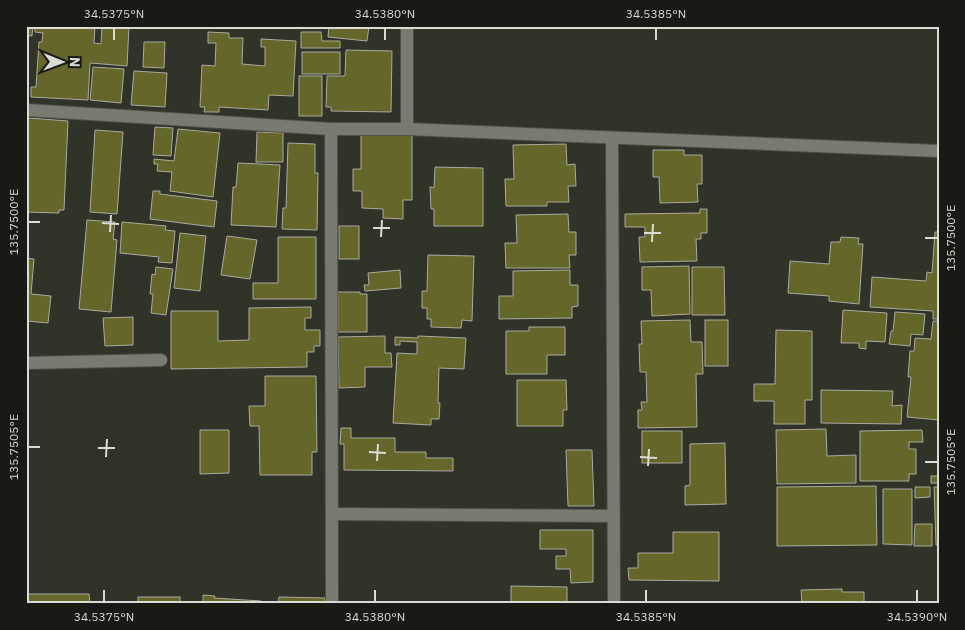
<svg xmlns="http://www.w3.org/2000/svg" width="965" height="630" font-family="'IBM Plex Sans',sans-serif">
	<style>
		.building { fill: #656629; stroke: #aaab9f }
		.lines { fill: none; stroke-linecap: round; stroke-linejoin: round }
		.minor-casing { stroke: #4f4f48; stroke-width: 14 }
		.minor { stroke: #7a7b70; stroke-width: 12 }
		.ticks { fill: none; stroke: #dadbd5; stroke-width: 2 }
		.neatline { fill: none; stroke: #dadbd5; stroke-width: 2 }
		.ticks-label { font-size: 12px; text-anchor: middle; fill: #dadbd5 }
	</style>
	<rect width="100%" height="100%" fill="#313228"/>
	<g class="building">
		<path d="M26 26H33L32 36 26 35Z"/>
		<path d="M35 26H95L94 43 101 44 102 26H129L127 66 90 63 88 100 31 97V87H36L39 42H42L43 33 35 32Z"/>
		<path d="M329 26H369L367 41 328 37Z"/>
		<path d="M208 32 229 33V38H243L242 64 265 66V47H261V39L296 41 293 96 269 95 268 110 219 107V112H204L205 107H200L202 65 215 66 216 43H208Z"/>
		<path d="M301 32H321L322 41H340V48H301Z"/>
		<path d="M144 42H165L164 68 143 67Z"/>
		<path d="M346 50 392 51 391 112 331 111V107H326L327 76H345Z"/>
		<rect x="302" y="52" width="38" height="22"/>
		<path d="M93 67 124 69 121 103 90 100Z"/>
		<path d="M134 71 167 73 165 107 131 105Z"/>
		<rect x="299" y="76" width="23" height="40"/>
		<path d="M28 118 68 121 64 210H59V213L26 212Z"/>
		<path d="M155 127 173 128 171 156 153 155Z"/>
		<path d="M178 129 220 133 213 197 170 191 172 172 157 171 158 164H154V159L174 161Z"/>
		<path d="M95 130 123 132 117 214 90 212Z"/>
		<path d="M257 132 283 133V162H256Z"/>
		<path d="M361 134H412V200H403V219L383 218V209L362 208V191H353V169H361Z"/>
		<path d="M288 143 315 144V173H318L317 230 282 229 283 208H286Z"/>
		<path d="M566 144 567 165 575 164 576 186H568L569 202H547V206H506L505 179H514L513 145Z"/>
		<path d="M653 150H684V155H702V184H697L698 202 660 203 659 177H653Z"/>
		<path d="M238 163 280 165 276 227 231 225 233 187H236Z"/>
		<path d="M435 167 483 168V226H434V209H431L430 187 434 188Z"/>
		<path d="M153 191H160V194L217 201 214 227 150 219Z"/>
		<path d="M700 209H707V233H701V239H696L697 261 640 262 639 237H645V227H625V214L700 213Z"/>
		<path d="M568 214 569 232H576V255H569L570 268H506L505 243H517L516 215Z"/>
		<path d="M87 220 115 222 113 239 117 240 111 312 79 309Z"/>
		<path d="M122 222 166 226 165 230 175 231 172 263 158 262 159 257 120 253Z"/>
		<rect x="339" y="226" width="20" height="33"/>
		<path d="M935 232H939V319H933V311L870 307 872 277 926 281 927 272 932 273Z"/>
		<path d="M180 233 206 236 200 291 174 288Z"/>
		<path d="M227 236 257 240 250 279 221 275Z"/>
		<path d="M278 237H316V299H253V283H278Z"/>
		<path d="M841 237 859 238 858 244H863L859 304 829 301V296L788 293 790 261 829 264 831 242H840Z"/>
		<path d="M428 255 474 256 472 321 462 320 461 328 431 327V319H427V308H422V291H427Z"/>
		<path d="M26 258 34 259 31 294 51 296 48 323 26 321Z"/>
		<path d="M689 266 690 314 652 316 651 290H642V267Z"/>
		<path d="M156 267 173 269 166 315 151 313 153 294H150L152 274 155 275Z"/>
		<path d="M692 267H724L725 315H692Z"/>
		<path d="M400 270 401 288 365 291 364 285H369L368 273Z"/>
		<path d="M570 270V285H578V306L572 307V318L499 319V296H513V271Z"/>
		<path d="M338 292H360V294H367V332H338Z"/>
		<path d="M311 307V318H305V330H320V346H314V352H307V367L171 369V311H218V341L249 340V308Z"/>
		<path d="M843 310 887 313 885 342 866 341V349L859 348V343H841Z"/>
		<path d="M895 312 925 314 923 335 911 334 910 346 889 344 891 331H893Z"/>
		<path d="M133 317V345L105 346 103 318Z"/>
		<path d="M690 320 691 342H702L703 374H696L697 427 638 428V410H642L641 402H647L646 372H640L639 344H642L641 321Z"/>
		<rect x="705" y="320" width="23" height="46"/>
		<path d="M933 321H939V420L907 417 911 377H908L910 351H914L915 338 931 339Z"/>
		<path d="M529 327H565V355H547V374H506V331H529Z"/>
		<path d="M776 330 812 331V400H805V424H774V401H754V384H775Z"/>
		<path d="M385 336V353H391L392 367H365V387L339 388 338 337Z"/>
		<path d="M418 336 466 338 464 369 439 368 438 403H440L439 419H431V425L393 423 397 353 417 354V342L400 341V345H395V337L418 338Z"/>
		<path d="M265 376H316L317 452H312V475H260L259 426H250L249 406H265Z"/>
		<path d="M517 380H566L567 410H563V426H517Z"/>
		<path d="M821 390 893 391 892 406 902 405 901 424 821 423Z"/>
		<path d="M341 428H351V438H395V452H426V458H453V471L344 470V444H340Z"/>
		<path d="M826 429 827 456 856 455V483L777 484 776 430Z"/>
		<path d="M200 430H229V473L200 474Z"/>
		<path d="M922 430 923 442H909V449H916V474H909V481H860V431Z"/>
		<rect x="642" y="431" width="40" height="32"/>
		<path d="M725 443 726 504 685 505V486L690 485V444Z"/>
		<path d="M566 450H592L594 506H568Z"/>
		<rect x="931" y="476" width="8" height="7"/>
		<path d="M876 486 877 545 777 546V487Z"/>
		<path d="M915 487H930V497L915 498Z"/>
		<path d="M934 487H939V545H936Z"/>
		<path d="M883 489H912V545L883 544Z"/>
		<path d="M915 524H932V546H914Z"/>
		<path d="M540 530H593V582L571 583 570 569H556V556H566V549H540Z"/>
		<path d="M673 532H719V581L629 580 628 568H638V553H673Z"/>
		<path d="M511 586 567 587V604H498L511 603Z"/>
		<path d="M842 589V592H864V604H802L801 590Z"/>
		<path d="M28 594H89L90 604H28Z"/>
		<path d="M203 595 215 596 214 598 261 601 260 604H203Z"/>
		<rect x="138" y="597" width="42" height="7"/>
		<path d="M279 597 325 598V604H278Z"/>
	</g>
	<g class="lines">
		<g class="minor-casing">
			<g id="minor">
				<path d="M26 110 331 129H407L939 151"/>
				<path d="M331 129 332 604"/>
				<path d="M407 129V26"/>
				<path d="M612 138 614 604"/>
				<path d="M26 363 161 360"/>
				<path d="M332 514 613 516"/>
			</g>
		</g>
		<use href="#minor" class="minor"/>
	</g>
	<path class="ticks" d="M114 40V28M385 40V28M656 40V28M28 222H40M102 223 119 224M373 228H390M110 232 111 215M644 233H661M381 237 382 220M925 238H938M652 242 653 224M28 447H40M98 448H115M369 452 386 453M106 457 107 439M640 457 657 458M377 461 378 444M925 462H938M648 466 649 449M104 602V590M375 602V590M646 602V590M917 602V590"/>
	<rect width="965" height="630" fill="none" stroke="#191915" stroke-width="55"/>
	<g transform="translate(62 62) rotate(91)" stroke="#191915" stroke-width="4" paint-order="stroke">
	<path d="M0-4L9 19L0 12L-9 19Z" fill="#dadbd5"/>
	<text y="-8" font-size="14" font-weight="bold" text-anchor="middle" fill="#dadbd5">N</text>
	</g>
	<rect x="28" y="28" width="910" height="574" class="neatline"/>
	<g class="ticks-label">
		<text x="114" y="18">34.5375°N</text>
		<text x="385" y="18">34.5380°N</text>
		<text x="656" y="18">34.5385°N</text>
		<text transform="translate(14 222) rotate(-90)" y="4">135.7500°E</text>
		<text transform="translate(951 238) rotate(-90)" y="4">135.7500°E</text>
		<text transform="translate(14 447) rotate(-90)" y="4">135.7505°E</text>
		<text transform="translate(951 462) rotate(-90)" y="4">135.7505°E</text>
		<text x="104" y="621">34.5375°N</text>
		<text x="375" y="621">34.5380°N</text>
		<text x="646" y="621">34.5385°N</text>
		<text x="917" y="621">34.5390°N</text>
	</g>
</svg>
